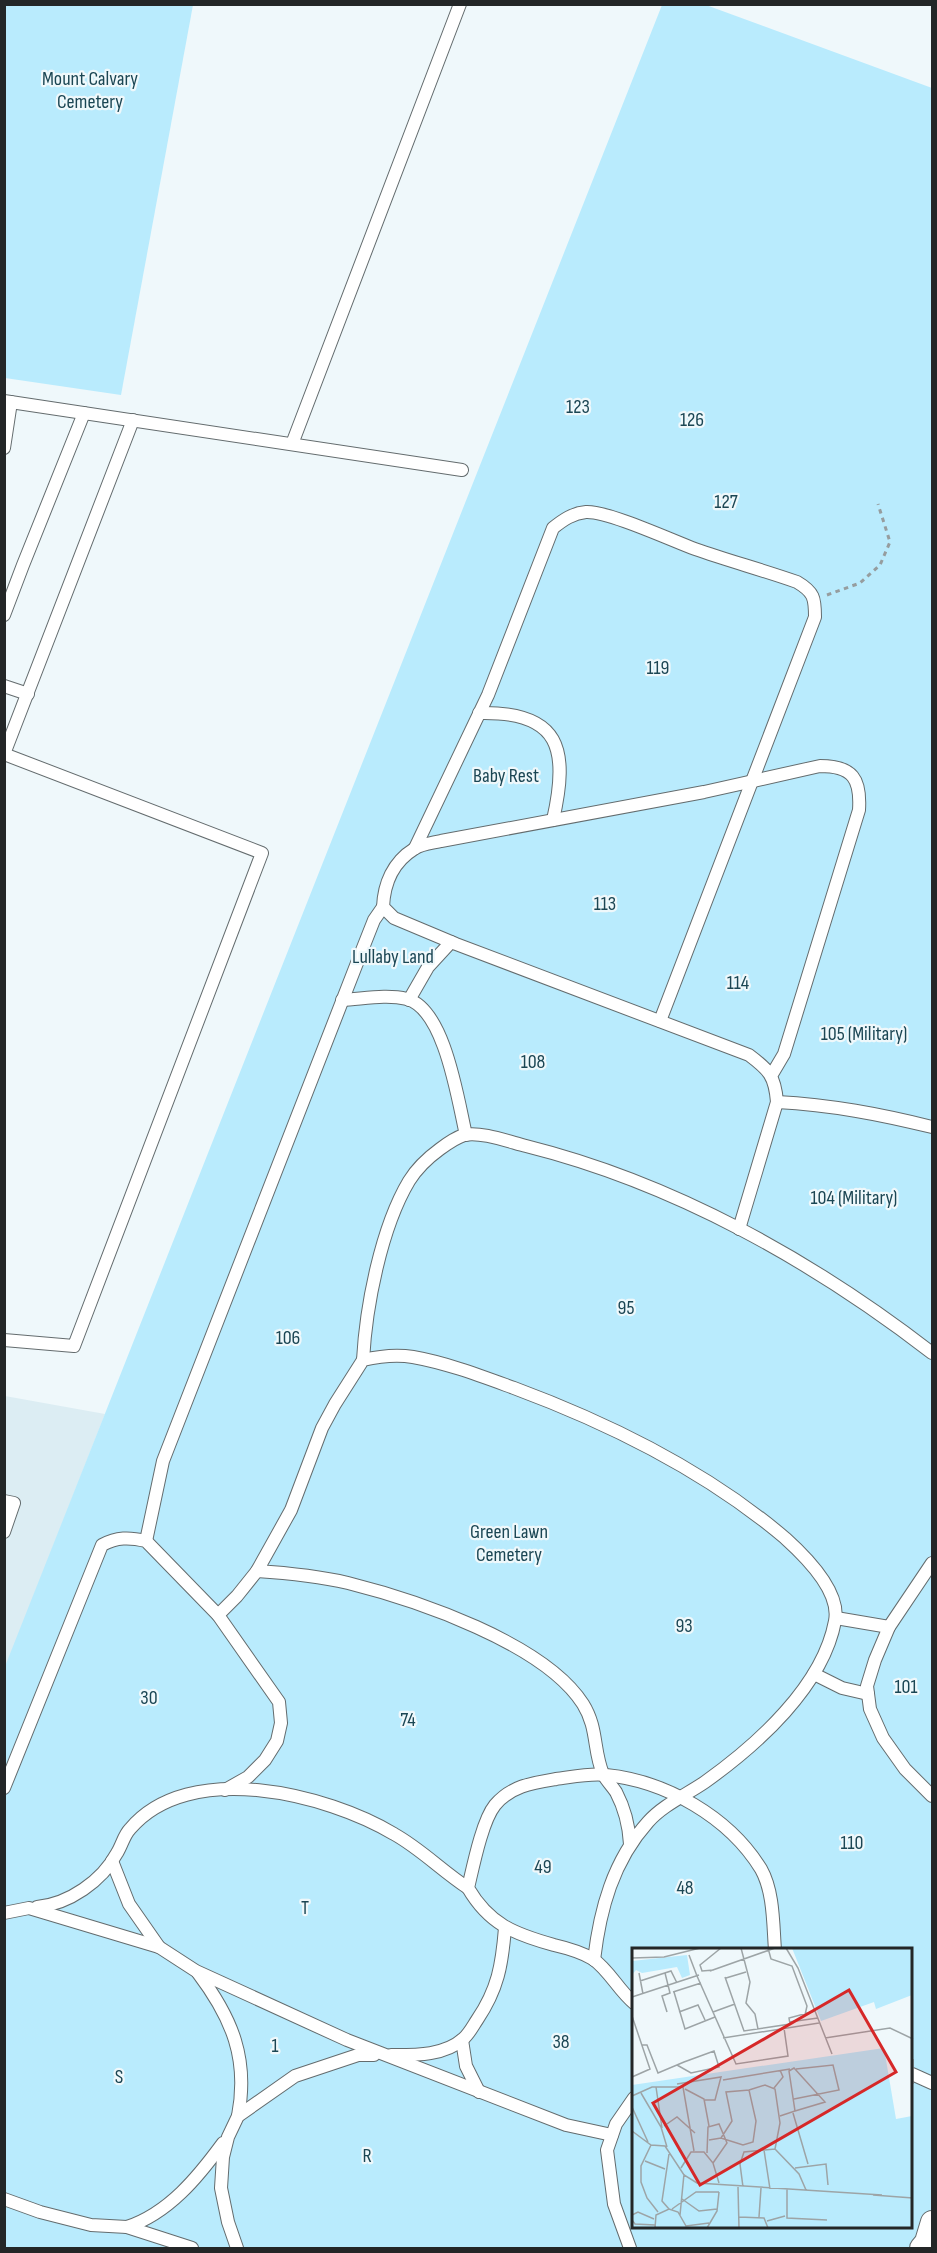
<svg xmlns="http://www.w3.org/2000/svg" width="937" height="2253" font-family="'Sofia Sans Condensed',sans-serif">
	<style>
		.built { fill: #dcedf3 }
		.green { fill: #b9ebfd; fill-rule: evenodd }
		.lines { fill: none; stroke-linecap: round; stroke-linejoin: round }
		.service-casing { stroke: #646c6e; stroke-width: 14 }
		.minor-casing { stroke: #646c6e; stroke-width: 24 }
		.path { stroke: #969d9f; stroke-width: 3; stroke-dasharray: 4.5 4.5; stroke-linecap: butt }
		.service { stroke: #fff; stroke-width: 12 }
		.minor { stroke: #fff; stroke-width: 22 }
		.labels { text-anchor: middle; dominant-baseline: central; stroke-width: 4.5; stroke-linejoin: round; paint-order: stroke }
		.park-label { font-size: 20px; fill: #1b4654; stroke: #eff8fb }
		.inset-road { fill: none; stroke: #9da4a6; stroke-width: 1.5 }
		.view { fill: #d62828; fill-opacity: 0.15; stroke: #d62828; stroke-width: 3 }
		.inset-edge { fill: none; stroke: #232627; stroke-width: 3 }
	</style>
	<rect width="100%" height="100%" fill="#eff8fb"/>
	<path class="built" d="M5 1396 105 1414 5 1669Z"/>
	<g class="green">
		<path d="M5 4 193 5 121 395 5 378Z"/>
		<path d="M662 5H706L932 88V2248H5L4 1669ZM634 1950H912V2228H634Z"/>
	</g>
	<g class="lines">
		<g class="service-casing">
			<g id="service">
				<path d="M4 401 462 470"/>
				<path d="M292 444 460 4"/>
				<path d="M4 448 11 402"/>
				<path d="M4 615 23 565 84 413"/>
				<path d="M4 686 28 694"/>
				<path d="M479 713C561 711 569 750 553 820"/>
				<path d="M4 754 262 853 74 1346 4 1340"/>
				<path d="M4 754 133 420"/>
				<path d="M415 848 488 695 553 528C563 520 573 513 586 512 608 511 671 540 695 549 729 561 763 570 797 582 814 592 815 598 815 617L660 1021"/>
				<path d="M342 1000C363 999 386 994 407 999 445 1009 458 1101 466 1135"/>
				<path d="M409 1000 428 967 451 942"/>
				<path d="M777 1102C832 1105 879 1114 932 1127"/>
				<path d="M739 1229 777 1102C775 1076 769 1070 749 1055L456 944 394 918 383 907C384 884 393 862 414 849 421 844 433 843 441 841L704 792 820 766C853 766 861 779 859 810L784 1054 771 1076"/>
				<path d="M363 1360C366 1306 381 1228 409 1181 417 1168 429 1157 440 1149 448 1143 455 1138 464 1135 480 1131 510 1142 526 1146 674 1183 813 1261 932 1353"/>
				<path d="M4 1501 14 1503 4 1532"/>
				<path d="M146 1541 163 1461 357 963 374 920 383 907"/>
				<path d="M932 1563 889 1627 875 1660 867 1686 870 1709 883 1738 905 1769 932 1796"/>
				<path d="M218 1615 237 1596 257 1571"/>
				<path d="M836 1618 889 1627"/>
				<path d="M814 1674 842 1688 868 1694"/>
				<path d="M4 1788 102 1545C117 1537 129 1537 146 1541L218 1615 279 1702 281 1723 277 1741 265 1760 248 1777 225 1790"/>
				<path d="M112 1861 129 1904 159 1947"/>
				<path d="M37 1907C69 1904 102 1881 117 1853 122 1845 124 1835 130 1829 189 1759 327 1794 394 1834 421 1849 442 1871 468 1888"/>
				<path d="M4 1913 29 1908 159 1947 196 1971 347 2040 566 2125 612 2135"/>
				<path d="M594 1960C600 1909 613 1861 648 1822 663 1805 686 1795 705 1782 757 1745 823 1686 835 1621 841 1591 805 1556 785 1538 706 1471 611 1424 514 1388 481 1376 447 1363 413 1357 396 1354 380 1356 363 1360L335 1404 322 1428 291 1510 257 1571C288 1573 318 1576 348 1583 416 1600 544 1643 583 1704 598 1728 593 1750 603 1774 606 1780 612 1786 616 1792 625 1809 629 1826 630 1844"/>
				<path d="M198 1973C232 2018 249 2059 238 2116"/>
				<path d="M634 2003C619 1991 609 1970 593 1959 581 1952 567 1948 554 1945 514 1934 489 1924 468 1888 473 1867 482 1821 495 1805 511 1786 532 1783 556 1779 572 1777 590 1773 606 1775 666 1781 729 1817 761 1869 774 1892 773 1925 775 1950"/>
				<path d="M462 2040 466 2066 479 2092"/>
				<path d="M391 2055C414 2055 444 2056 463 2039 469 2034 473 2026 477 2020 498 1989 502 1965 505 1928"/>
				<path d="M912 2074 932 2083"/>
				<path d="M4 2199 40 2212 91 2225 127 2227 192 2248"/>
				<path d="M127 2227C169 2213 198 2177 223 2143"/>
				<path d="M237 2248 228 2222 221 2188 223 2157 228 2137 238 2116 295 2076 358 2055H374"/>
				<path d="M630 2248 614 2204 607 2150 616 2124 634 2098"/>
			</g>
		</g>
		<g class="minor-casing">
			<path id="minor" d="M921 2248 926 2242 932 2222"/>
		</g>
		<path class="path" d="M827 595 860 583 880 565 890 542 878 504"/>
		<use href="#service" class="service"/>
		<use href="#minor" class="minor"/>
	</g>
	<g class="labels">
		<g class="park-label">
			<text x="90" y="79">Mount Calvary<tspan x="90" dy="23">Cemetery</tspan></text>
			<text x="578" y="407">123</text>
			<text x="692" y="420">126</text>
			<text x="726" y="502">127</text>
			<text x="658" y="668">119</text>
			<text x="506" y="776">Baby Rest</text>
			<text x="605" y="904">113</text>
			<text x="393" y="957">Lullaby Land</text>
			<text x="738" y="983">114</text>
			<text x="864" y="1034">105 (Military)</text>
			<text x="533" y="1062">108</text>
			<text x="854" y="1198">104 (Military)</text>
			<text x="626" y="1308">95</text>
			<text x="288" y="1338">106</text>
			<text x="509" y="1532">Green Lawn<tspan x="509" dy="23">Cemetery</tspan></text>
			<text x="684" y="1626">93</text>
			<text x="906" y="1687">101</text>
			<text x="149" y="1698">30</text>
			<text x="408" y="1720">74</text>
			<text x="852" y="1843">110</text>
			<text x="543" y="1867">49</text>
			<text x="685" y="1888">48</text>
			<text x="305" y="1908">T</text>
			<text x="561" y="2042">38</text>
			<text x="275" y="2046">1</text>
			<text x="119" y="2077">S</text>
			<text x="367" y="2156">R</text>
		</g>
	</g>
	<g transform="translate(632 1948)">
		<rect width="280" height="280" fill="#eff8fb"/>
		<path d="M160 0H279L280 47 244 61 242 54 189 73ZM55 7 58 27 50 30 45 19 10 25 4 22 0 27V13ZM252 100 264 171 280 168V280H0V137Z" fill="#b9ebfd"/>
		<path class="inset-road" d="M109 0 118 34 114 55 123 66 126 81M136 0 139 11 160 18 175 58 173 67M154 0 166 20 200 106M57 7 65 28M0 10 32 9 68 0M82 22 70 23 68 17 89 0M78 23 143 0M7 25 11 46M33 25 38 45 30 48 35 64M65 28 104 116 156 108 152 80M93 29 112 83 158 76 157 70 183 63M94 30 114 24M8 33 39 23 45 35M41 44 69 35M42 44 53 81 83 69M0 49 67 27M47 64 66 57 73 72M81 64 103 56M0 68 18 121 0 129M157 74 186 70M91 90 187 75M193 90 258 80 281 91M10 97H15L26 125 52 114 82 103 87 119 59 125 45 117M281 111V136M91 132 158 121M45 136 89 129 83 152H73M24 139 30 180M142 140 151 129 148 122M53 141 72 151 77 178M117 142 133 137 143 141 148 175 143 201M9 145 29 179 35 199M0 148 20 139H51L62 203M162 151 207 142 201 117 164 121M0 159 16 194M161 165 176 216M148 168 163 163 157 123 162 120 193 154 163 163M32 178 45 169 63 185M0 183 19 197 33 198 52 227 65 235 250 247M77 192 89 190 111 197 121 194 124 173 117 142 94 144 100 173 89 190M19 197 9 218V234L15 250 26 264M132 202 138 241M75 205 76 179 87 176 95 195 81 215M37 206 30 253 37 261M13 213 33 221M49 220 59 204H72L81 215 87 235M163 220 194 216 196 237M106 239 107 280M111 239 108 216 112 204 143 201 167 226 174 242M155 241V270L195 272M241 247 281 250M50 251 67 263 85 261M40 261 64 244H87M0 267 6 264 22 271M48 267 52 226M107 269 132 270 136 280M127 269 129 240M0 272 3 276 23 277M135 273 153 268M23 280 24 267 37 261 46 264 54 278 77 275M75 280 85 263 87 244"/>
		<path class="view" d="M217 42 264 124 68 237 21 155Z"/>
		<rect width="280" height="280" class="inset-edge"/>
	</g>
	<rect width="937" height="2253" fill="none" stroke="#232627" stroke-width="12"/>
</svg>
